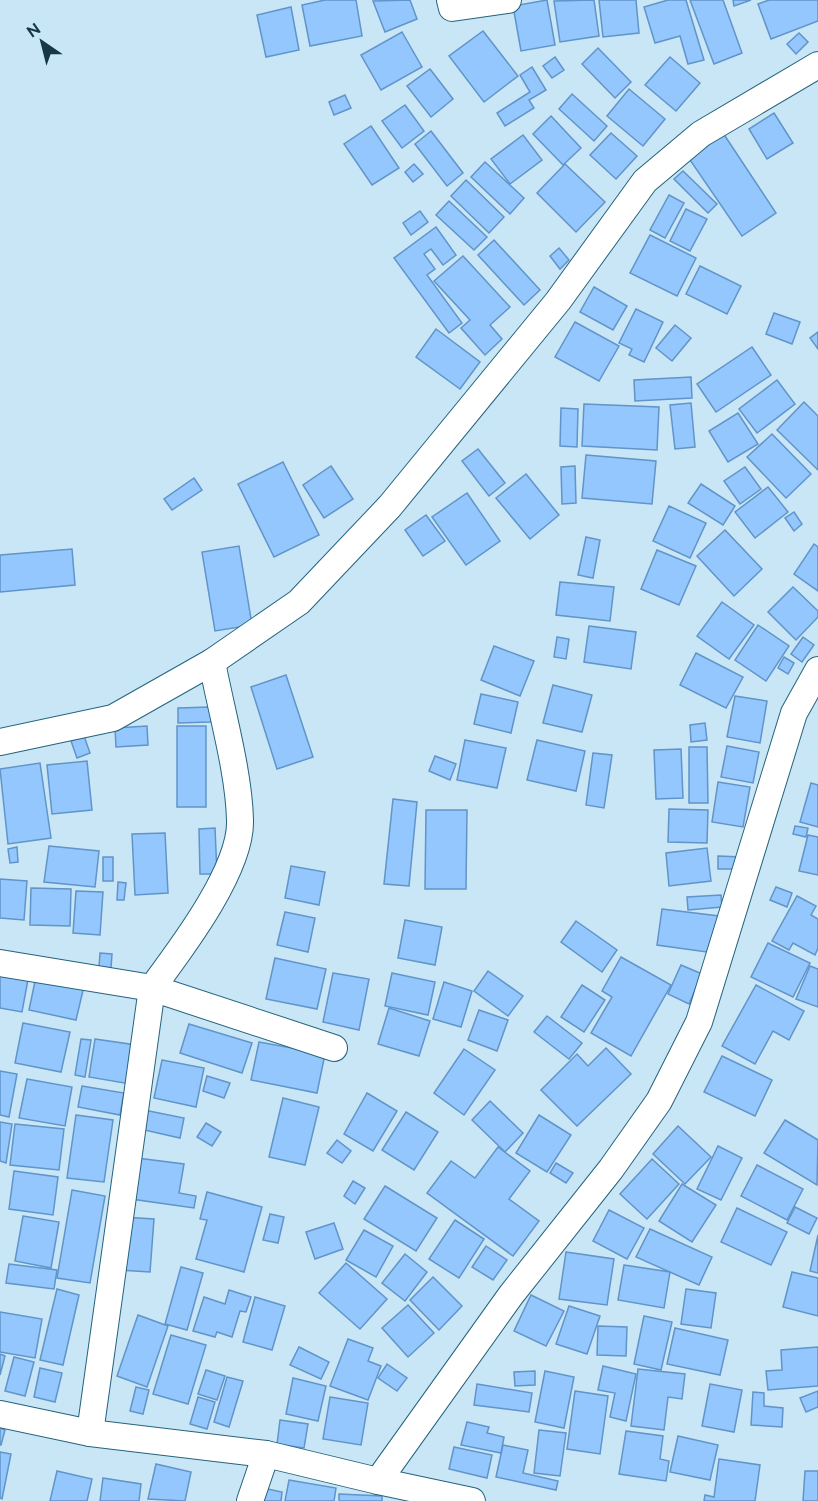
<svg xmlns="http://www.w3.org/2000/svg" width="818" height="1501" font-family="Raleway,sans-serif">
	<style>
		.building { fill: #93c7fe; stroke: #6194c8; stroke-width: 1.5 }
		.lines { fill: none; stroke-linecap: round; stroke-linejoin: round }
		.minor-casing { stroke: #24637e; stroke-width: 28 }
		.minor { stroke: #fff; stroke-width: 26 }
	</style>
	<rect width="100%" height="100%" fill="#c8e6f6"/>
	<g class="building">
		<path d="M325 0H356L362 36 310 46 302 5Z"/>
		<path d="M410 0 417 19 385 32 373 1Z"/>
		<path d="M547 0 555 45 521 51 513 6Z"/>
		<path d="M594 0 599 36 560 42 554 1Z"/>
		<path d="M599 0H636L639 33 603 37Z"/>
		<path d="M668 0H686L704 60 688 64 680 36 655 43 644 7Z"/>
		<path d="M690 0H723L742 53 714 64Z"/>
		<path d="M733 0H751L734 6Z"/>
		<path d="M769 0H818V21L771 39 758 4Z"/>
		<path d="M291 7 299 50 266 57 257 15Z"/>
		<path d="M483 31 518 76 484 102 449 56Z"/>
		<path d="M402 32 422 67 381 90 361 55Z"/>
		<path d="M799 33 808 42 796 54 787 44Z"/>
		<path d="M598 48 631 82 615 98 582 64Z"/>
		<path d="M555 57 564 70 552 78 543 66Z"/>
		<path d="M670 57 700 83 676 111 645 85Z"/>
		<path d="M532 67 546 90 529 100 534 108 505 126 497 113 530 92 520 75Z"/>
		<path d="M430 69 453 99 431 117 407 86Z"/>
		<path d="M629 89 665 119 643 146 607 116Z"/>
		<path d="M572 94 607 126 594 141 559 109Z"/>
		<path d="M345 95 351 108 334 115 329 102Z"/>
		<path d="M405 105 424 131 402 148 382 121Z"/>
		<path d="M774 113 793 143 767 159 749 129Z"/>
		<path d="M551 116 581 148 563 165 533 134Z"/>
		<path d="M371 126 399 168 372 185 344 144Z"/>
		<path d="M431 131 463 173 447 186 415 144Z"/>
		<path d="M611 133 637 156 616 179 590 155Z"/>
		<path d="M723 133 776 213 742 236 688 157Z"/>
		<path d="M523 135 542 160 510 184 491 159Z"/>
		<path d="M485 162 524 198 510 214 471 177Z"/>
		<path d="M414 164 423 174 413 182 405 172Z"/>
		<path d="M565 164 605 202 576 232 537 193Z"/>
		<path d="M683 171 717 204 708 213 674 179Z"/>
		<path d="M466 180 504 217 489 233 451 196Z"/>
		<path d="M669 195 684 203 665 238 650 230Z"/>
		<path d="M449 201 487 237 474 250 436 215Z"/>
		<path d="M686 209 707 219 690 251 670 241Z"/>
		<path d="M420 211 428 222 411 235 403 223Z"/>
		<path d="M436 227 456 255 443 265 431 249 424 254 435 269 427 275 462 323 449 333 394 258Z"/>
		<path d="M650 235 696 258 677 296 630 273Z"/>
		<path d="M494 240 540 290 524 305 478 255Z"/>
		<path d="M559 248 569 260 560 269 550 256Z"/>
		<path d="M463 256 510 307 490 325 502 339 485 355 461 328 470 320 434 281Z"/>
		<path d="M700 266 741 286 727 314 686 294Z"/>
		<path d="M594 287 627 306 613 330 580 312Z"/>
		<path d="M636 309 663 322 644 362 629 355 632 349 619 343Z"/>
		<path d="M774 313 800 322 792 344 766 334Z"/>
		<path d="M575 322 619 346 599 381 555 357Z"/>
		<path d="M675 325 691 338 672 361 656 348Z"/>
		<path d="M436 329 480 362 460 389 416 357Z"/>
		<path d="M818 332V349L810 338Z"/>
		<path d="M752 347 771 375 716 412 697 384Z"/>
		<path d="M691 377 692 398 635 401 634 380Z"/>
		<path d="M777 380 795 404 757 433 739 409Z"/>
		<path d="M804 402 818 416V470L777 430Z"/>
		<path d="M691 403 695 447 675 449 670 405Z"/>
		<path d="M584 404 659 407 657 450 582 446Z"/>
		<path d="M561 408 578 409 577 447 560 446Z"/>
		<path d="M738 413 758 444 728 462 709 431Z"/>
		<path d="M772 434 811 474 786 498 747 457Z"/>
		<path d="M478 449 505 483 489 496 462 461Z"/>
		<path d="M586 455 656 461 652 504 582 498Z"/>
		<path d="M283 462 319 535 274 557 238 484Z"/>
		<path d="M331 466 353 499 324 518 303 485Z"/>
		<path d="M575 466 576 503 562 504 561 467Z"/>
		<path d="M745 467 761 489 740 504 724 481Z"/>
		<path d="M526 474 559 515 530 539 496 498Z"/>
		<path d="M194 478 202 490 172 510 164 499Z"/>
		<path d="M701 484 735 506 723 525 688 503Z"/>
		<path d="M768 487 788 512 755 538 735 512Z"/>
		<path d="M467 493 500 541 466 565 432 517Z"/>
		<path d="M669 506 706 523 690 558 653 541Z"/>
		<path d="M794 512 802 524 794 531 785 518Z"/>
		<path d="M426 515 445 541 423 556 405 530Z"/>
		<path d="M725 530 762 569 734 596 697 556Z"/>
		<path d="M586 537 600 540 593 578 578 575Z"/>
		<path d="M814 544 818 547V591L794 574Z"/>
		<path d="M239 546 252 625 215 631 202 552Z"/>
		<path d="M72 549 75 585 0 592V555Z"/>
		<path d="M657 550 696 566 679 605 641 589Z"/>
		<path d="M560 582 614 587 610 621 556 615Z"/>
		<path d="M793 587 818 611V617L796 640 768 612Z"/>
		<path d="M722 602 754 625 729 659 697 636Z"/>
		<path d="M758 625 789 646 766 681 735 660Z"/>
		<path d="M589 626 636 632 631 669 584 662Z"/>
		<path d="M557 637 569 639 566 659 554 657Z"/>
		<path d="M803 637 814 645 802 662 791 654Z"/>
		<path d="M494 646 534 661 520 696 481 680Z"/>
		<path d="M696 653 743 677 726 708 680 685Z"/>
		<path d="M784 657 794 663 788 674 778 668Z"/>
		<path d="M286 675 313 757 277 769 251 687Z"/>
		<path d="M553 685 592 695 582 732 543 723Z"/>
		<path d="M481 694 518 702 511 733 474 724Z"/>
		<path d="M735 696 767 701 760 743 727 737Z"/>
		<path d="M210 707 211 722 178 723V708Z"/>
		<path d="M705 723 707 740 691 742 690 725Z"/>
		<path d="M147 726 148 745 116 747 115 728Z"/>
		<rect x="177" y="726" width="29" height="81"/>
		<path d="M84 736 90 753 77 758 71 741Z"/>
		<path d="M465 740 506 748 497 788 457 780Z"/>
		<path d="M537 740 585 751 576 791 527 780Z"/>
		<path d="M727 746 759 752 753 783 721 777Z"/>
		<path d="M689 747H707L708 803H689Z"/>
		<path d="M681 749 683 798 656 799 654 750Z"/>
		<path d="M593 753 612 755 604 808 586 805Z"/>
		<path d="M435 756 456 764 450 780 429 771Z"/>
		<path d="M87 761 92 810 52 814 47 765Z"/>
		<path d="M40 763 51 838 8 844 0 769Z"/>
		<path d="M718 782 750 787 743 827 712 822Z"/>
		<path d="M811 783 818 785V827L800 822Z"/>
		<path d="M393 799 417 802 409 886 384 884Z"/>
		<path d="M669 809 708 810 707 843 668 842Z"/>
		<path d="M426 810H467L466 889H425Z"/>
		<path d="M795 826 808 828 806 837 793 834Z"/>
		<path d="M215 828 217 874H200L199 829Z"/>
		<path d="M165 833 168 893 135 895 132 834Z"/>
		<path d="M808 835 818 837V875L799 871Z"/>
		<path d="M49 846 99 851 95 887 44 882Z"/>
		<path d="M17 847 18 862 10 863 8 849Z"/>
		<path d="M707 848 711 881 669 886 666 853Z"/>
		<path d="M718 856 742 857V869H718Z"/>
		<rect x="103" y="857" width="10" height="24"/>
		<path d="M291 866 325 872 319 905 285 898Z"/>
		<path d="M0 879 27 881 24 920 0 918Z"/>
		<path d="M118 882 126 883 124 900H117Z"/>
		<path d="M776 887 792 893 787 907 770 900Z"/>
		<path d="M31 888 71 889 70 926 30 925Z"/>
		<path d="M76 891 103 892 100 935 73 933Z"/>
		<path d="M721 895 722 907 688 910 687 897Z"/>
		<path d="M797 896 816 906 811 915 818 919V948L815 955 793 943 789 950 772 941Z"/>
		<path d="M662 909 719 916 714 953 657 945Z"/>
		<path d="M285 912 315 918 308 952 277 945Z"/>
		<path d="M405 920 442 927 435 965 398 958Z"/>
		<path d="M576 921 617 950 602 972 561 942Z"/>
		<path d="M768 943 810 963 793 997 751 977Z"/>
		<path d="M100 953 112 954 111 968 99 967Z"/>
		<path d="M621 957 671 985 631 1056 591 1033 612 997 602 991Z"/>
		<path d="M275 958 326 969 317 1009 266 999Z"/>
		<path d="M681 965 702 974 689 1004 668 994Z"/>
		<path d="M810 966 818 969V1007L796 999Z"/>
		<path d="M0 969 29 974 22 1012 0 1008Z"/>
		<path d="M488 971 523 996 508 1016 474 991Z"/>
		<path d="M37 972 85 982 76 1020 29 1010Z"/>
		<path d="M333 973 369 979 359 1030 323 1022Z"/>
		<path d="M392 973 435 982 428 1015 385 1006Z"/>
		<path d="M444 982 472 991 461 1027 433 1019Z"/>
		<path d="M582 985 605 1000 584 1032 561 1017Z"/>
		<path d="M756 985 804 1011 789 1040 773 1031 755 1064 722 1046Z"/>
		<path d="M389 1008 430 1021 419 1056 378 1044Z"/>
		<path d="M479 1010 508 1020 497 1051 468 1040Z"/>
		<path d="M547 1016 582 1043 569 1059 534 1032Z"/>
		<path d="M23 1023 70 1032 61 1072 15 1063Z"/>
		<path d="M189 1024 252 1043 242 1073 180 1053Z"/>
		<path d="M81 1039 91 1040 85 1077 75 1075Z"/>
		<path d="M95 1039 136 1045 130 1084 89 1077Z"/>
		<path d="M259 1042 325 1054 317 1093 251 1080Z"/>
		<path d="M606 1048 631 1074 577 1126 541 1090 577 1054 588 1066Z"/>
		<path d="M464 1049 495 1070 464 1115 434 1093Z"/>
		<path d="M722 1056 772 1080 755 1116 704 1092Z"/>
		<path d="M162 1060 204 1068 196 1107 154 1098Z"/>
		<path d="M0 1071 17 1074 9 1117 0 1115Z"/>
		<path d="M207 1076 230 1083 224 1098 203 1091Z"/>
		<path d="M27 1079 72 1087 65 1126 19 1118Z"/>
		<path d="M82 1086 124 1093 120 1115 78 1107Z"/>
		<path d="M367 1093 397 1111 373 1151 344 1134Z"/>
		<path d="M283 1098 319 1107 305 1165 269 1157Z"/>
		<path d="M490 1101 523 1133 505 1152 472 1120Z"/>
		<path d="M144 1110 184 1118 180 1138 140 1129Z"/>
		<path d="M406 1112 438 1132 414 1170 382 1150Z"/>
		<path d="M76 1115 113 1120 104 1182 67 1178Z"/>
		<path d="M539 1115 571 1135 547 1172 516 1153Z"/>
		<path d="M785 1120 818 1140 817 1185 764 1153Z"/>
		<path d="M0 1122 12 1124 6 1163 0 1161Z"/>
		<path d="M206 1123 221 1132 212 1146 197 1137Z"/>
		<path d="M15 1124 64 1129 59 1170 10 1165Z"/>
		<path d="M678 1126 711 1157 685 1184 653 1154Z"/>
		<path d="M337 1140 351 1151 342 1163 327 1153Z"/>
		<path d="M718 1146 742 1158 721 1200 697 1189Z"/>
		<path d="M498 1147 530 1171 509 1199 539 1221 513 1256 427 1193 451 1161 475 1178Z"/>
		<path d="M137 1158 184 1164 179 1193 196 1196 194 1208 131 1199Z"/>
		<path d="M652 1159 679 1184 647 1219 620 1194Z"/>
		<path d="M556 1163 573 1173 566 1183 550 1173Z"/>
		<path d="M757 1165 803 1189 787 1220 741 1196Z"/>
		<path d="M14 1171 58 1177 53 1215 9 1209Z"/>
		<path d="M353 1181 365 1188 355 1204 344 1196Z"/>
		<path d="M682 1184 716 1205 692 1242 659 1221Z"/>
		<path d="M385 1186 437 1218 416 1251 364 1219Z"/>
		<path d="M72 1190 105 1196 90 1283 57 1278Z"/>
		<path d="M207 1192 262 1207 244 1272 196 1259 207 1220 200 1219Z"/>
		<path d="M795 1207 817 1218 809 1234 787 1223Z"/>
		<path d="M737 1208 787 1232 771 1265 721 1242Z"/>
		<path d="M609 1210 644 1228 627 1259 593 1241Z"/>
		<path d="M270 1214 284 1217 278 1243 263 1240Z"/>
		<path d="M23 1216 59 1222 51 1268 15 1261Z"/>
		<path d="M123 1217 154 1219 150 1272 119 1270Z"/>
		<path d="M455 1220 484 1239 459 1278 429 1259Z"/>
		<path d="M334 1223 343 1249 315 1259 306 1232Z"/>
		<path d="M650 1229 712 1257 699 1285 636 1257Z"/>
		<path d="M364 1230 393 1246 376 1277 346 1260Z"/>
		<path d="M818 1235V1273L810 1271Z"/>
		<path d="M486 1246 507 1260 493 1280 472 1267Z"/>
		<path d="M566 1252 614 1259 607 1305 559 1299Z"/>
		<path d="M405 1254 427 1272 405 1301 382 1283Z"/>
		<path d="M346 1263 387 1299 360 1329 319 1293Z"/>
		<path d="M9 1264 57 1270 54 1289 6 1283Z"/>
		<path d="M624 1265 670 1272 664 1308 618 1300Z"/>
		<path d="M181 1267 203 1273 187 1330 165 1324Z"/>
		<path d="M792 1272 818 1278V1316L783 1307Z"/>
		<path d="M433 1277 462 1306 439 1330 410 1300Z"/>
		<path d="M57 1289 79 1295 63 1365 40 1360Z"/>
		<path d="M686 1289 716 1293 711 1328 681 1324Z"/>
		<path d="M229 1290 251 1297 246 1312 240 1311 232 1337 217 1332 215 1337 193 1331 204 1297 225 1304Z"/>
		<path d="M531 1295 564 1311 546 1346 514 1331Z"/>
		<path d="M255 1297 285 1306 272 1350 243 1342Z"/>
		<path d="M408 1305 434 1333 408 1357 382 1328Z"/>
		<path d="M569 1306 600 1316 587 1354 556 1344Z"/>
		<path d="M0 1312 42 1319 35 1358 0 1352Z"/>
		<path d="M138 1315 168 1326 147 1387 117 1376Z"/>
		<path d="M644 1316 672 1322 661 1370 634 1364Z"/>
		<path d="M598 1326 627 1327 626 1356 597 1355Z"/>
		<path d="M675 1328 728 1340 720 1375 667 1364Z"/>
		<path d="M171 1335 206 1345 188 1404 153 1394Z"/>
		<path d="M348 1339 373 1348 368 1361 381 1366 368 1400 330 1386Z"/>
		<path d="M299 1347 329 1362 321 1379 290 1365Z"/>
		<path d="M818 1347V1386L768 1390 766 1371 782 1370 781 1350Z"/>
		<path d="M0 1354 5 1356 0 1375Z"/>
		<path d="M14 1357 34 1362 25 1396 5 1391Z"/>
		<path d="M387 1364 407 1378 397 1391 378 1378Z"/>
		<path d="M603 1366 636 1374 626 1421 610 1417 615 1393 598 1390Z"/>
		<path d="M40 1368 62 1373 55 1402 34 1397Z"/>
		<path d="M638 1369 685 1374 682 1399 668 1397 664 1430 631 1426Z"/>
		<path d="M206 1370 225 1376 217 1400 198 1394Z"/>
		<path d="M535 1371V1385L515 1386 514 1372Z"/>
		<path d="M545 1371 574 1377 564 1428 535 1422Z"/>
		<path d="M227 1377 243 1381 229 1427 214 1422Z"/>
		<path d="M293 1378 326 1386 318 1421 286 1414Z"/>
		<path d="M477 1384 532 1393 529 1412 474 1405Z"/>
		<path d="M710 1384 742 1390 734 1432 702 1426Z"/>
		<path d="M136 1387 149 1390 143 1414 130 1411Z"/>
		<path d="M575 1391 608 1396 600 1454 567 1449Z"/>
		<path d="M818 1391V1407L806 1412 800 1398Z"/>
		<path d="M753 1392 764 1393V1406L783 1408 782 1427 751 1425Z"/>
		<path d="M198 1397 215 1402 207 1429 190 1424Z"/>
		<path d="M330 1397 368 1403 361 1445 323 1439Z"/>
		<path d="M280 1420 308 1424 304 1448 277 1444Z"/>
		<path d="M467 1422 489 1427 487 1433 504 1437 501 1453 461 1445Z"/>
		<path d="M0 1428 5 1430 1 1445H0Z"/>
		<path d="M539 1430 566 1433 560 1476 534 1473Z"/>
		<path d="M626 1431 663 1436 660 1459 669 1461 666 1481 619 1474Z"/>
		<path d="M678 1436 718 1445 710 1480 670 1472Z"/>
		<path d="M503 1445 528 1450 523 1473 558 1481 556 1490 496 1477Z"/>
		<path d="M454 1447 492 1455 487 1478 449 1469Z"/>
		<path d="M0 1452 11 1454 2 1499 0 1498Z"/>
		<path d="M719 1459 760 1465 755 1501H704L705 1495 714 1497Z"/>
		<path d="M156 1464 191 1472 185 1501 148 1499Z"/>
		<path d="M57 1471 92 1479 87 1501H50Z"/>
		<path d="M805 1471H818V1501H803Z"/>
		<path d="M103 1478 141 1484 139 1501H100Z"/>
		<path d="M289 1480 336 1488 334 1501H285Z"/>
		<path d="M263 1488 282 1492 281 1501H260Z"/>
		<path d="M339 1494 382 1496V1501H339Z"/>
	</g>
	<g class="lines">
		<g class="minor-casing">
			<g id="minor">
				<path d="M450 0 452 8 508 0"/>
				<path d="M0 742 113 718 212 662 299 602 390 506 558 301 645 181 701 134 818 65"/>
				<path d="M0 963 152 988 334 1048"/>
				<path d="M0 1414 90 1433 266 1454 378 1481 472 1501"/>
				<path d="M90 1433 152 988C181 949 242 869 240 820 239 772 221 710 212 662"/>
				<path d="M378 1481 511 1295 611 1169 659 1101 699 1022 794 713 818 670"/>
				<path d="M250 1501 266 1454"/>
			</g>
		</g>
		<use href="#minor" class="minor"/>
	</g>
	<g transform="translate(42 42) rotate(325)" stroke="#c8e6f6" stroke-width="4.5" paint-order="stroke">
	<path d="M0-4.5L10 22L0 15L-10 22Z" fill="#153746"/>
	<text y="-9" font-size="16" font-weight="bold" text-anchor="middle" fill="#153746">N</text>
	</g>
</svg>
